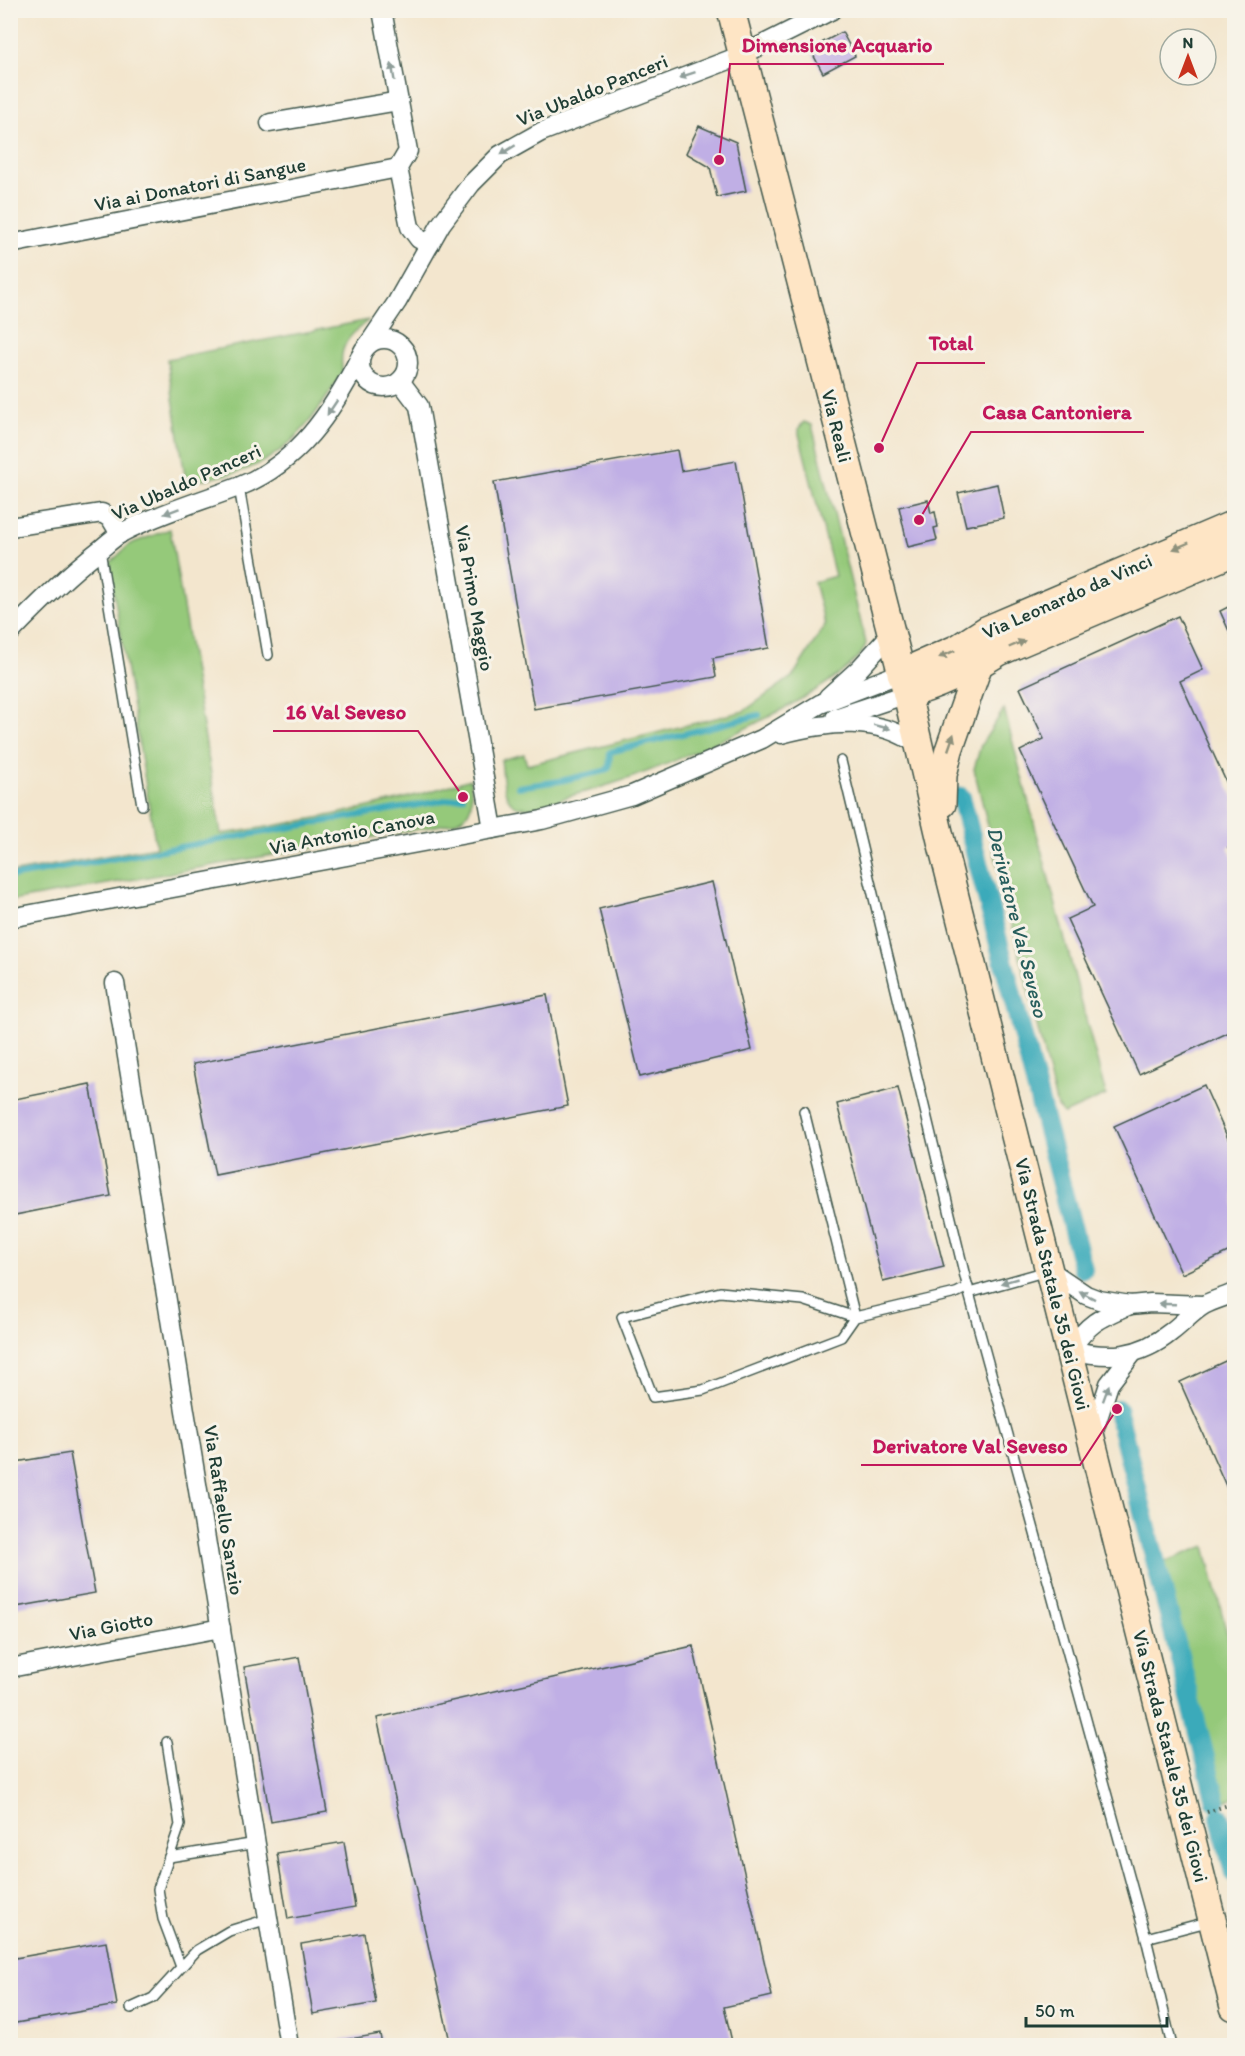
<svg xmlns="http://www.w3.org/2000/svg" width="1245" height="2056" font-family="Itim,sans-serif">
	<style>
		.green { fill: #95c97a; stroke: #5a8357; stroke-width: 1.5 }
		.lines { fill: none; stroke-linecap: round; stroke-linejoin: round }
		.stream { stroke: #3baaba; stroke-width: 6 }
		.canal { stroke: #3baaba; stroke-width: 20 }
		.building { fill: #c0afe5 }
		.lane-casing { stroke: #3f564b; stroke-width: 12 }
		.street-casing { stroke: #3f564b; stroke-width: 21 }
		.secondary-casing { stroke: #3f564b; stroke-width: 30 }
		.path { stroke: #3f564b; stroke-width: 4; stroke-dasharray: 1.5 4.5; stroke-linecap: butt }
		.lane { stroke: #fff; stroke-width: 9 }
		.street { stroke: #fff; stroke-width: 18 }
		.secondary { stroke: #fee5c5; stroke-width: 27 }
		.oneway { fill: #8f9e9a }
		.oneway2 { fill: #8e917c }
		.labels { text-anchor: middle; dominant-baseline: central; stroke-width: 6; stroke-linejoin: round; paint-order: stroke }
		.street-label { font-size: 20px; fill: #1f3d34; stroke: #f7f3e8 }
		.water-label { font-size: 21px; font-style: italic; fill: #275e5c; stroke: #f7f3e8 }
		.leader { fill: none; stroke: #c2185b; stroke-width: 2 }
		.callout-dot { fill: #c2185b; stroke: #f7f3e8; stroke-width: 2 }
		.callout-label { font-size: 21px; text-anchor: middle; font-weight: bold; fill: #c2185b; stroke: #f7f3e8; stroke-width: 6; stroke-linejoin: round; paint-order: stroke }
	</style>
	<rect width="100%" height="100%" fill="#f7f3e8"/>
	<filter id="ink" filterUnits="userSpaceOnUse"><feTurbulence type="fractalNoise" baseFrequency=".0167" numOctaves="2"/><feDisplacementMap in="SourceGraphic" scale="12" xChannelSelector="R" yChannelSelector="G"/><feConvolveMatrix kernelMatrix="1 2 1 2 8 2 1 2 1" color-interpolation-filters="sRGB"/></filter>
	<filter id="wash" filterUnits="userSpaceOnUse"><feTurbulence type="fractalNoise" baseFrequency=".008" numOctaves="4" result="noise"/><feDisplacementMap in="SourceGraphic" scale="24" xChannelSelector="R" yChannelSelector="G"/><feGaussianBlur stdDeviation="1.35" result="paint"/><feColorMatrix in="noise" values="0 0 0 0 0 0 0 0 0 0 0 0 0 0 0 0 0 1.4 0 .05"/><feComposite in="paint" operator="in"/></filter>
	<g filter="url(#wash)">
		<rect width="100%" height="100%" fill="#f3e6ce"/>
		<g class="green">
			<path d="M369 320C350 334 337 347 343 372 317 414 291 455 241 471 224 477 204 479 186 482L167 359Z"/>
			<path d="M804 422 812 425 866 643C859 682 689 756 649 771 623 781 597 789 570 796 555 801 528 814 513 804 502 797 503 771 501 760L524 754 527 765 744 711 793 676 825 625 814 582 835 576 799 434V428Z"/>
			<path d="M170 529 221 834C305 822 389 806 470 779 472 800 476 814 453 823L11 901V873L156 847 109 564 130 544Z"/>
			<path d="M1004 709 1106 1095 1064 1114 1057 1107 974 769 981 745Z"/>
			<path d="M1205 1546 1234 1661V1798L1222 1802 1162 1563Z"/>
		</g>
		<g class="lines">
			<g class="stream">
				<path d="M518 787 560 781 604 771 609 768 610 752 759 715"/>
				<path d="M10 877 463 797"/>
			</g>
			<g class="canal">
				<path d="M961 797 1083 1269"/>
				<path d="M1117 1409 1216 1801"/>
				<path d="M1220 1817 1234 1873"/>
			</g>
		</g>
		<g id="blocks">
			<g class="building">
				<path d="M842 32 855 56 823 73 810 49Z"/>
				<path d="M699 126 736 142 746 191 717 197 710 167 686 153Z"/>
				<path d="M677 450 681 471 736 461 769 648 713 658 716 677 534 709 494 482Z"/>
				<path d="M997 484 1004 518 966 526 958 493Z"/>
				<path d="M928 500 931 513 935 512 938 527 934 528 937 540 908 547 899 507Z"/>
				<path d="M1234 604V642L1220 611Z"/>
				<path d="M1178 616 1203 670 1180 681 1234 799V844L1228 847 1234 861V1030L1139 1074 1067 919 1093 907 1020 751 1044 739 1020 688Z"/>
				<path d="M712 882 752 1050 640 1077 599 909Z"/>
				<path d="M547 995 568 1106 215 1175 193 1064Z"/>
				<path d="M90 1084 111 1196 10 1216V1100Z"/>
				<path d="M1204 1085 1234 1152V1249L1182 1274 1114 1126Z"/>
				<path d="M898 1088 944 1267 883 1282 837 1104Z"/>
				<path d="M1234 1357V1504L1180 1382Z"/>
				<path d="M70 1453 95 1593 10 1608V1463Z"/>
				<path d="M693 1646 772 1996 724 2007 733 2046H451L377 1718Z"/>
				<path d="M299 1657 327 1812 271 1822 244 1667Z"/>
				<path d="M344 1842 355 1907 288 1919 277 1853Z"/>
				<path d="M364 1933 376 2003 313 2014 301 1944Z"/>
				<path d="M106 1942 117 2005 10 2024V1959Z"/>
				<path d="M380 2034 382 2046H332L331 2042Z"/>
			</g>
		</g>
	</g>
	<g filter="url(#ink)">
		<use href="#blocks" fill-opacity="0" stroke="#3f564b" stroke-width="1.5"/>
		<g class="lines">
			<g class="lane-casing">
				<g id="lane">
					<path d="M239 487 268 655"/>
					<path d="M100 550 142 805"/>
					<path d="M841 761 969 1293 1146 1938 1172 2046"/>
					<path d="M804 1111 855 1317 803 1300 720 1292 622 1317 653 1397 703 1390 841 1337 855 1317 956 1293 968 1287"/>
					<path d="M969 1293 1047 1271"/>
					<path d="M167 1742 180 1825 158 1889 163 1919 181 1967"/>
					<path d="M169 1857 257 1843"/>
					<path d="M1146 1938 1211 1921"/>
					<path d="M131 2008 153 1998 197 1950 229 1931 268 1919"/>
				</g>
			</g>
			<g class="street-casing">
				<g id="street">
					<path d="M382 10 408 151 398 168 410 227 419 239 430 244"/>
					<path d="M270 123 399 101"/>
					<path d="M10 244 398 168"/>
					<circle cx="384" cy="363" r="24"/>
					<path d="M368 345 397 302 441 224 471 184 500 155 541 132 742 55 832 10"/>
					<path d="M400 381 419 406 493 829"/>
					<path d="M10 527 102 513 111 519 120 534"/>
					<path d="M10 633C38 604 66 576 97 552 106 545 114 537 123 532 160 513 199 502 238 487 298 464 332 412 360 357"/>
					<path d="M828 697 859 669 891 634"/>
					<path d="M835 718 907 694"/>
					<path d="M781 734C828 722 879 715 919 746"/>
					<path d="M10 918 542 820 632 795 762 739 820 704 901 673"/>
					<path d="M115 983 289 2046"/>
					<path d="M1049 1270 1086 1295 1099 1300 1130 1305 1151 1303 1203 1305"/>
					<path d="M1130 1305C1100 1318 1089 1322 1070 1350 1109 1359 1139 1358 1171 1332 1182 1324 1192 1312 1204 1305 1213 1300 1225 1297 1234 1293"/>
					<path d="M1092 1437 1109 1384 1132 1354"/>
					<path d="M10 1668 221 1628"/>
				</g>
			</g>
			<g class="secondary-casing">
				<g id="secondary">
					<path d="M731 10 907 694 941 841 1234 2007"/>
					<path d="M901 673 958 648 986 630 1234 524"/>
					<path d="M907 694C940 686 970 670 999 652L1234 552"/>
					<path d="M942 804 943 775 949 750 979 664"/>
				</g>
			</g>
			<path class="path" d="M1207 1812 1234 1803"/>
			<use href="#lane" class="lane"/>
			<use href="#street" class="street"/>
			<use href="#secondary" class="secondary"/>
		</g>
		<defs><path id="oneway-solid" d="M-6-.8H1V-3.2L6.5 0L1 3.2V.8H-6Z" transform="scale(1.5)"/></defs>
		<g class="oneway">
			<use href="#oneway-solid" transform="translate(393 72) rotate(-100)"/>
			<use href="#oneway-solid" transform="translate(687 75) rotate(161)"/>
			<use href="#oneway-solid" transform="translate(508 150) rotate(148)"/>
			<use href="#oneway-solid" transform="translate(332 408) rotate(124)"/>
			<use href="#oneway-solid" transform="translate(172 511) rotate(159)"/>
			<use href="#oneway-solid" transform="translate(882 727) rotate(14)"/>
			<use href="#oneway-solid" transform="translate(1009 1281) rotate(164)"/>
			<use href="#oneway-solid" transform="translate(1087 1295) rotate(-153)"/>
			<use href="#oneway-solid" transform="translate(1167 1304) rotate(-178)"/>
			<use href="#oneway-solid" transform="translate(1106 1393) rotate(-70)"/>
		</g>
		<g class="oneway2">
			<use href="#oneway-solid" transform="translate(1181 546) rotate(157)"/>
			<use href="#oneway-solid" transform="translate(1017 644) rotate(-23)"/>
			<use href="#oneway-solid" transform="translate(947 654) rotate(156)"/>
			<use href="#oneway-solid" transform="translate(951 742) rotate(-71)"/>
		</g>
	</g>
	<g class="labels">
		<g class="street-label">
			<text transform="translate(592 90) rotate(-22)">Via Ubaldo Panceri</text>
			<text transform="translate(200 184) rotate(-11)">Via ai Donatori di Sangue</text>
			<text transform="translate(837 426) rotate(76)">Via Reali</text>
			<text transform="translate(186 482) rotate(-24)">Via Ubaldo Panceri</text>
			<text transform="translate(1067 596) rotate(-24)">Via Leonardo da Vinci</text>
			<text transform="translate(475 598) rotate(80)">Via Primo Maggio</text>
			<text transform="translate(352 832) rotate(-11)">Via Antonio Canova</text>
			<text transform="translate(1053 1284) rotate(76)">Via Strada Statale 35 dei Giovi</text>
			<text transform="translate(224 1510) rotate(81)">Via Raffaello Sanzio</text>
			<text transform="translate(111 1626) rotate(-11)">Via Giotto</text>
			<text transform="translate(1171 1756) rotate(76)">Via Strada Statale 35 dei Giovi</text>
		</g>
		<g class="water-label">
			<text transform="translate(1018 922) rotate(76)">Derivatore Val Seveso</text>
		</g>
	</g>
	<path class="leader" d="M719 160L730 64H944M879 448L917 363H985M919 520L971 432H1144M463 797L418 731H273M1117 1409L1080 1465H861"/>
	<g class="callout-dot">
		<circle cx="719" cy="160" r="6"/>
		<circle cx="879" cy="448" r="6"/>
		<circle cx="919" cy="520" r="6"/>
		<circle cx="463" cy="797" r="6"/>
		<circle cx="1117" cy="1409" r="6"/>
	</g>
	<g class="callout-label">
		<text x="837" y="52">Dimensione Acquario</text>
		<text x="951" y="350">Total</text>
		<text x="1057" y="419">Casa Cantoniera</text>
		<text x="346" y="719">16 Val Seveso</text>
		<text x="970" y="1453">Derivatore Val Seveso</text>
	</g>
	<rect width="1245" height="2056" fill="none" stroke="#f7f3e8" stroke-width="36"/>
	<g transform="translate(1188 57)"><circle r="28" fill="#f7f3e8" stroke="#a1aaa0" stroke-width="1.5"/>
	<path d="M0-4.5L10 22L0 15L-10 22Z" fill="#c8321e"/>
	<text y="-9" font-size="16" font-weight="bold" text-anchor="middle" fill="#1f3d34">N</text>
	</g>
	<path d="M1026 2017v9h141v-9" fill="none" stroke="#1f3d34" stroke-width="3"/>
	<text x="1035" y="2017" font-size="18" fill="#1f3d34" stroke="#f7f3e8" stroke-width="4.5" paint-order="stroke">50 m</text>
</svg>
